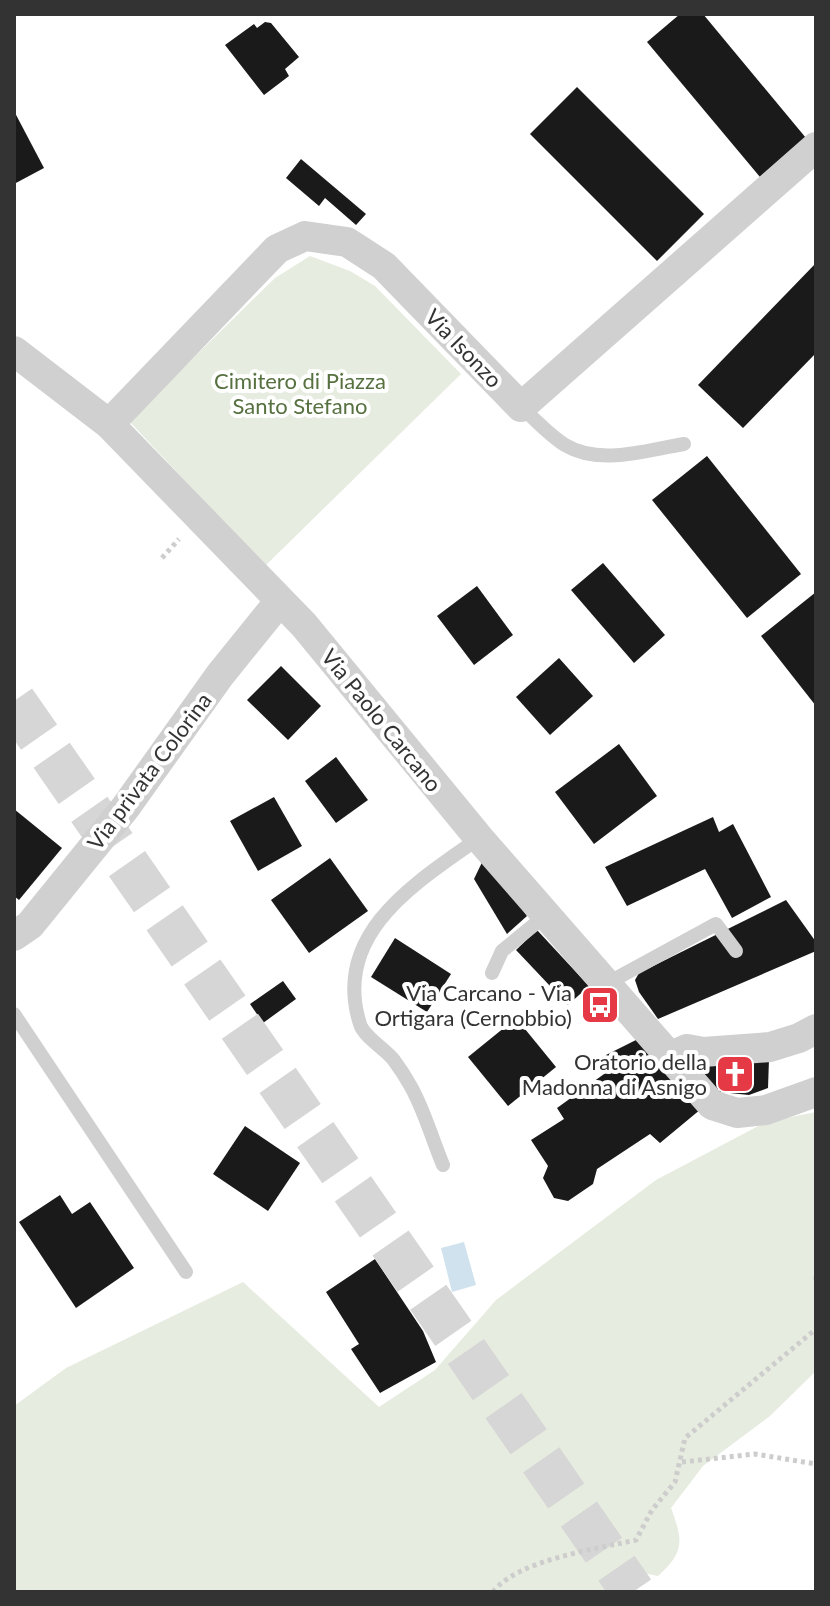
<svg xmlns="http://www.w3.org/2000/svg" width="830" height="1606" font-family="Lato,sans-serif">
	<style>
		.green { fill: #e6ecdf }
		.water { fill: #cfe2ee }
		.building { fill: #1a1a1a }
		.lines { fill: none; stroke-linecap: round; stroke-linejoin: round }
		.trunk-tunnel { stroke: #d6d6d6; stroke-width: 44; stroke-dasharray: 44 22; stroke-linecap: butt }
		.path { stroke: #cdcdcd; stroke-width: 5; stroke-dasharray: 4 4; stroke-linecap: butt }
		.service { stroke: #d0d0d0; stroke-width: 14 }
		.minor { stroke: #d0d0d0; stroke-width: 30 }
		.labels { text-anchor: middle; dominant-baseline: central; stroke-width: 8; stroke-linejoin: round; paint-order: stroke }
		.street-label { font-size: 22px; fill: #333; stroke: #fff }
		.park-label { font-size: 22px; fill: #56703f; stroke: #fff }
		.poi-label { font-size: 22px; fill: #333; stroke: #fff; text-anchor: end }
	</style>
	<rect width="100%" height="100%" fill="#fff"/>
	<g class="green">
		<path d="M310 256 350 271 375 286 461 374 265 566 129 421 275 278Z"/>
		<path d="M816 1112V1371L770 1416 703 1466 671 1508C683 1540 685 1552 658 1576L637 1572 618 1589 605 1592H14V1406L66 1368 243 1282 379 1407 435 1370 496 1300 656 1180 766 1122Z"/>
	</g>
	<path class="water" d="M464 1242 476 1285 452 1292 441 1248Z"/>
	<g class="building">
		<path d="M680 14H703L806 138 760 177 647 42Z"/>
		<path d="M265 22 271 23 299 57 285 69 289 76 264 95 225 45 254 24 257 28Z"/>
		<path d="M577 87 704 214 657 261 530 134Z"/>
		<path d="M14 111 44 168 14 184Z"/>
		<path d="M301 159 366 214 356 225 325 198 319 206 286 178Z"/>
		<path d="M816 263V353L743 428 698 385Z"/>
		<path d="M707 456 801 574 747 618 652 500Z"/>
		<path d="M603 563 665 635 634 663 571 590Z"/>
		<path d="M477 586 513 635 474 665 437 616Z"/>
		<path d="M816 592V706L761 636Z"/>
		<path d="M559 658 593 696 550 735 516 697Z"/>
		<path d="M281 666 321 706 288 740 247 700Z"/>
		<path d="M619 744 657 796 594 844 555 792Z"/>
		<path d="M336 757 368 800 336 823 305 781Z"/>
		<path d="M274 797 302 846 258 871 230 821Z"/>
		<path d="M14 809 62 848 19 900 14 896Z"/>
		<path d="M713 817 719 832 733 824 771 897 732 918 705 869 627 906 605 867Z"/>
		<path d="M486 854 527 916 507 934 474 879Z"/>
		<path d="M330 858 368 911 309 953 271 900Z"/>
		<path d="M786 900 816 942V951L658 1019 639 992 635 980 639 973Z"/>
		<path d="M537 930 589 986 568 1005 516 950Z"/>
		<path d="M395 938 451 974 427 1012 371 977Z"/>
		<path d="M283 981 296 999 263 1023 250 1004Z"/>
		<path d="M516 1018 556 1067 508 1106 468 1057Z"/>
		<path d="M638 1039 701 1109 660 1143 650 1134 597 1169 593 1184 568 1201 554 1198 543 1178 548 1166 531 1140 564 1119 557 1108 611 1069 602 1057Z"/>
		<path d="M769 1059 768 1088 749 1095 701 1090 702 1060Z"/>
		<path d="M245 1126 300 1163 268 1211 213 1174Z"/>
		<path d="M60 1195 72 1214 90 1202 134 1268 76 1308 19 1222Z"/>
		<path d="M375 1259 423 1331 436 1362 380 1393 351 1349 359 1344 326 1292Z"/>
	</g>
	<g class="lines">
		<path class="trunk-tunnel" d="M14 701 633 1592"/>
		<g class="path">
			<path d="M162 558 179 539"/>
			<path d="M816 1276V1280"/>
			<path d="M682 1462 755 1454 816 1464"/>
			<path d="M493 1592C517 1560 596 1549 636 1540L652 1510 675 1482 685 1438 816 1329"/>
		</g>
		<g class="service">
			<path d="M521 407C535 419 549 435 565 445 600 466 646 450 684 444"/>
			<path d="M492 973 502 951 546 915"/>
			<path d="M606 984 716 924 736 951"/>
			<path d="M14 1014 186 1272"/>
			<path d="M443 1165C432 1139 424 1109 410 1085 405 1076 399 1067 393 1059 384 1048 364 1037 360 1024 331 933 417 882 479 838"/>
		</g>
		<g class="minor">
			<path d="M14 351 109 424 304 625 479 838 712 1105 737 1113 766 1110 816 1092"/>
			<path d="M109 424 277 249 305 236 347 242 384 266 521 407 816 147"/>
			<path d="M14 936 30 925 125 808 220 675 279 602"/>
			<path d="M669 1057 687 1049 703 1052 770 1047 799 1038 816 1029"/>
		</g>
	</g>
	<defs>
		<g id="bus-square" transform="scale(2)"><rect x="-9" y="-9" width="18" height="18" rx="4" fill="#e63946" stroke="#fff"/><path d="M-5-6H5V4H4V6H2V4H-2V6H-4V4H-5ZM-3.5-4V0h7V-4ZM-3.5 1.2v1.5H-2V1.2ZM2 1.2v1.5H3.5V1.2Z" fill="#fff"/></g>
		<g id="church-square" transform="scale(2)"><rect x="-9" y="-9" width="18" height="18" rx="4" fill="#e63946" stroke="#fff"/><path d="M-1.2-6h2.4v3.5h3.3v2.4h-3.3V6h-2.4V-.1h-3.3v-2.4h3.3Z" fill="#fff"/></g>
	</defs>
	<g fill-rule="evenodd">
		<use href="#bus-square" x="600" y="1005"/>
		<use href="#church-square" x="735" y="1074"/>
	</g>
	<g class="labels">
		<g class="street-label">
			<text transform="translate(464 348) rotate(46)">Via Isonzo</text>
			<text transform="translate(382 720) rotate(51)">Via Paolo Carcano</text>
			<text transform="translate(149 771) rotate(-53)">Via privata Colorina</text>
		</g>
		<g class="park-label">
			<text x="300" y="380">Cimitero di Piazza<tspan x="300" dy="25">Santo Stefano</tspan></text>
		</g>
		<g class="poi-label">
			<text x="572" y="992">Via Carcano - Via<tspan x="572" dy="25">Ortigara (Cernobbio)</tspan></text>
			<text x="707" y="1061">Oratorio della<tspan x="707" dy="25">Madonna di Asnigo</tspan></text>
		</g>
	</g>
	<rect width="830" height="1606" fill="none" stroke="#333333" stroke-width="32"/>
</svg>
